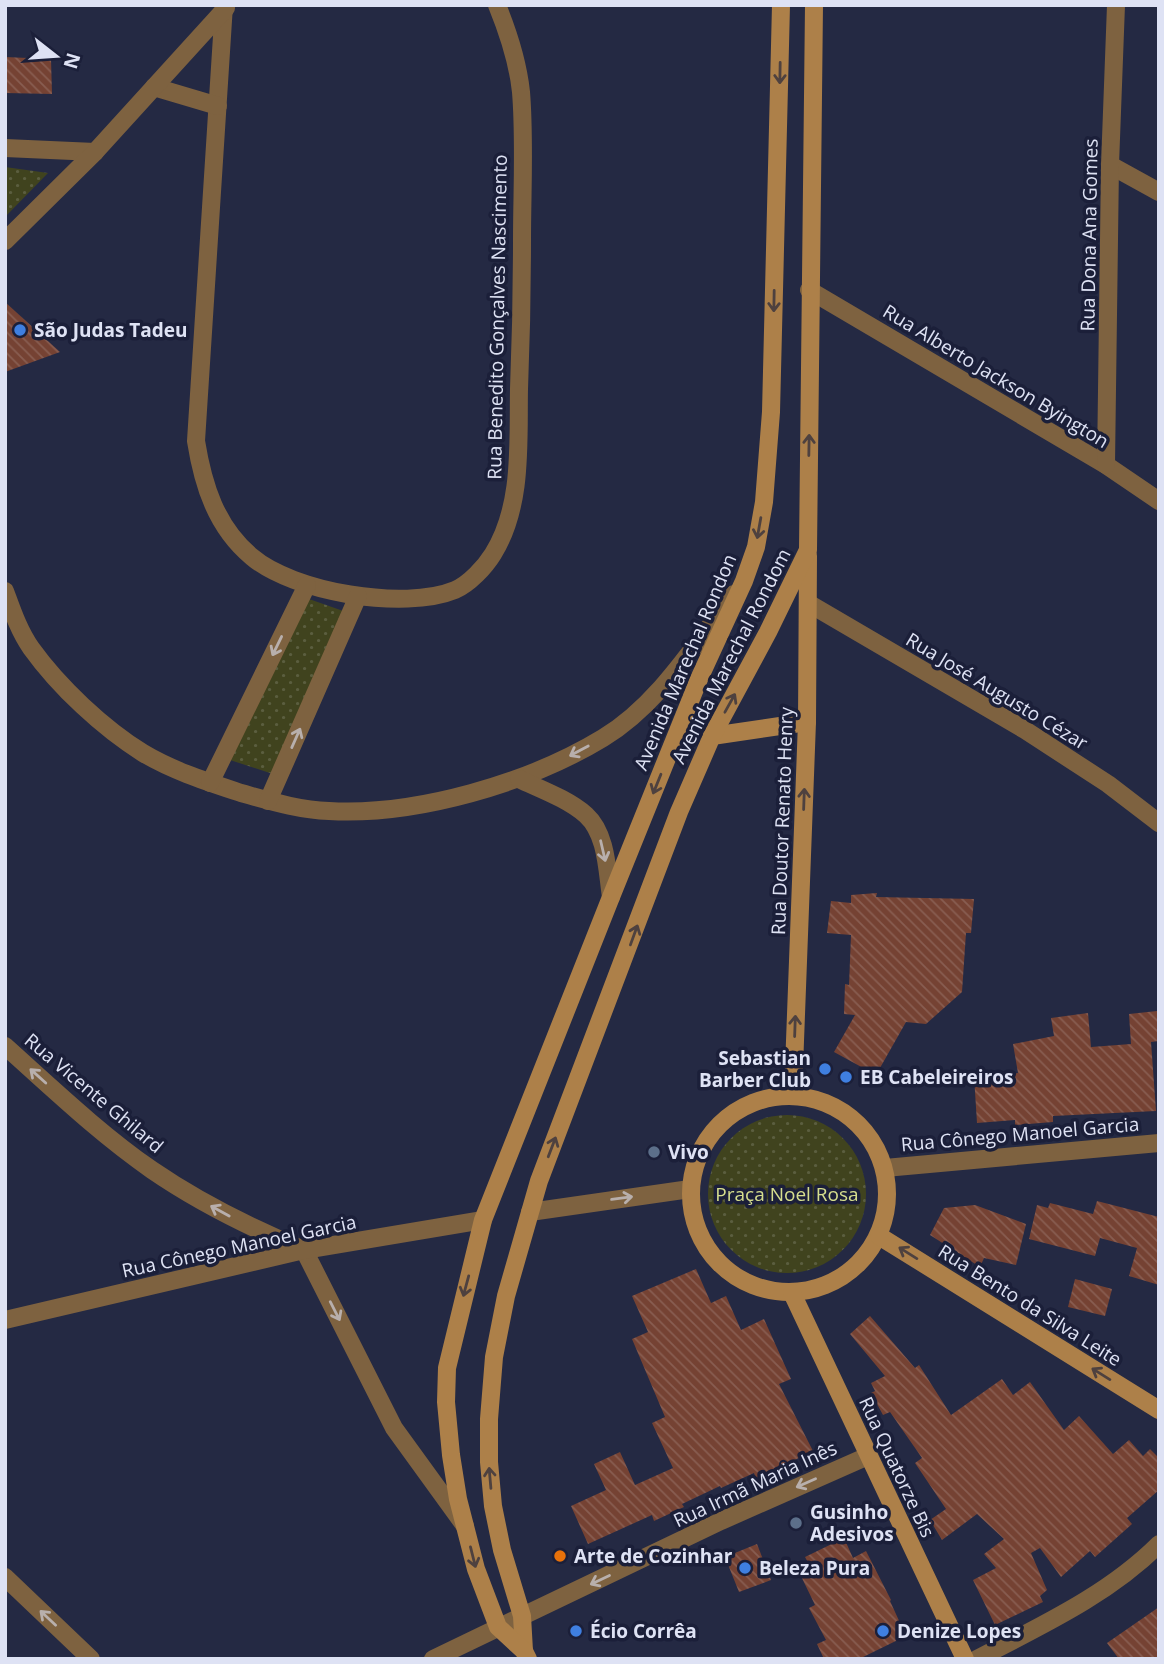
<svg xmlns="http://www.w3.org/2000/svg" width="1164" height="1664" font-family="'Open Sans',sans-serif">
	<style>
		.park { fill: url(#park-dots) }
		.building { fill: url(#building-back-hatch) }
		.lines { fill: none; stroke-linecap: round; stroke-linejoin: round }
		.street { stroke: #7e6240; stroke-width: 18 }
		.secondary { stroke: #ad8049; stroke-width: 18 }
		.oneway { stroke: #4e413f }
		.oneway2 { stroke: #b8afac }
		.shop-dot { fill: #3f7fe0; stroke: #1b1f39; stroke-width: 2.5 }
		.service-dot { fill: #5c6f8a; stroke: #1b1f39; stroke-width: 2.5 }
		.food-dot { fill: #e8710a; stroke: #1b1f39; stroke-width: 2.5 }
		.labels { text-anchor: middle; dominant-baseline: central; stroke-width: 7; stroke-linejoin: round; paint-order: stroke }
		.street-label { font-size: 19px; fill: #dee2f4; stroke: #1b1f39 }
		.poi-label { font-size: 19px; font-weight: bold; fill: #dee2f4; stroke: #1b1f39; text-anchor: start }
		.park-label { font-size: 19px; fill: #d6de8d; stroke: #1b1f39 }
	</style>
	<defs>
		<pattern id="park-dots" width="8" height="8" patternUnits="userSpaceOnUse" patternTransform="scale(1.75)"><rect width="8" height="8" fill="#40431e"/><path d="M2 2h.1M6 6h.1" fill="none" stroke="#5b5e3f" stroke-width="1.8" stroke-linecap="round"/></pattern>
		<pattern id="building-back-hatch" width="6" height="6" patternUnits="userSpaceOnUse" patternTransform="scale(1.75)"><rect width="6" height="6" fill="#754233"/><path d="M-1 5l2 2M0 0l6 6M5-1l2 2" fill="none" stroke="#885d51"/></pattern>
	</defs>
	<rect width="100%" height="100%" fill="#242943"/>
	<g class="park">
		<path d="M5 167 48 173 5 217Z"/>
		<path d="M309 599 349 613 276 775 230 760Z"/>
		<circle cx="787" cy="1194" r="79"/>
	</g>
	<g class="building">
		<path d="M5 57 51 59 52 94 5 93Z"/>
		<path d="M5 302 60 352 5 372Z"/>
		<path d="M877 893 876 897 974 899 971 933H966L962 992 926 1024 906 1022 876 1075 834 1052 855 1015 844 1014 845 984 849 985 851 935 827 933 831 901 851 903V895Z"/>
		<path d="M1157 1011 1159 1041 1151 1042 1156 1111 1053 1116V1122L1015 1125V1120L977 1123 974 1076 1018 1073 1013 1044 1054 1036 1051 1018 1088 1013 1091 1047 1131 1044 1129 1014Z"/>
		<path d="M1097 1201 1159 1217V1285L1129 1276 1137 1248 1100 1238 1095 1256 1029 1239 1037 1205 1048 1208 1050 1203 1093 1214Z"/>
		<path d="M975 1205 1026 1224 1016 1265 984 1258 980 1267 930 1235 944 1208Z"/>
		<path d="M696 1269 711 1303 726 1296 741 1330 764 1319 791 1379 779 1384 813 1451 756 1479 754 1473 721 1488 720 1486 682 1504 684 1507 654 1521 652 1515 588 1544 571 1506 606 1490 594 1464 620 1452 635 1485 673 1468 652 1423 665 1417 632 1339 648 1332 632 1296Z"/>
		<path d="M1075 1279 1112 1289 1105 1316 1068 1307Z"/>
		<path d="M870 1316 915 1368 919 1365 951 1415 1002 1379 1013 1395 1030 1382 1064 1430 1079 1416 1113 1454 1129 1440 1143 1456 1150 1449 1159 1458V1490L1127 1518 1132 1524 1095 1557 1090 1551 1061 1577 1040 1548 1031 1553 1047 1590 1040 1596 1043 1602 995 1625 973 1580 996 1568 984 1554 1004 1539 977 1514 942 1540 930 1520 946 1509 915 1463 922 1458 890 1412 883 1415 871 1393 875 1391 871 1383 885 1376 850 1334Z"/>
		<path d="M844 1538 853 1558 866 1551 891 1600 890 1601 906 1636 859 1659H824L817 1644 826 1640 809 1608 815 1605 800 1574 811 1568 805 1557Z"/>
		<path d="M757 1544 771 1580 739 1592 725 1557Z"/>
		<path d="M1159 1607V1659H1119L1107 1643Z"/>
	</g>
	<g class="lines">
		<g class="street">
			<path d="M224 5 196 441C203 485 216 527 252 557 293 592 404 611 455 590 469 584 485 567 493 554 523 506 518 443 519 389 521 339 522 290 522 240 522 191 525 141 521 92 518 63 508 32 497 5"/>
			<path d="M154 87 218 106"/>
			<path d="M5 148 95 152"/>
			<path d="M1110 165 1159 192"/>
			<path d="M5 241 95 152 226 8"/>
			<path d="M809 290 1106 465 1159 501"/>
			<path d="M1106 465 1110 165 1116 5"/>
			<path d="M5 591C12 610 19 631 31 648 59 687 103 728 143 753 173 771 208 782 241 793 270 801 299 810 329 811 416 816 529 783 603 738 658 705 695 644 734 594"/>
			<path d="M808 603 1025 730 1108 784 1159 823"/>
			<path d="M519 779C540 789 568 799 586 815 607 834 607 871 611 897"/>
			<path d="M210 783 307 585"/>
			<path d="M268 801 358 596"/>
			<path d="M5 1046C53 1089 100 1134 152 1170 200 1203 251 1228 304 1250L394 1428 465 1526"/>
			<path d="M885 1168 1159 1143"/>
			<path d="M530 1212 690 1189"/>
			<path d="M5 1320 304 1250 483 1220"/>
			<path d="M5 1577 91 1659"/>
			<path d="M433 1659 721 1521 868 1456"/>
			<path d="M977 1659C1040 1626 1108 1595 1159 1544"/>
		</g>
		<g class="secondary">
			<path d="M712 736 807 722"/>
			<path d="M793 1094 807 722 808 556"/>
			<circle cx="789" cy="1194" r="98"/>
			<path d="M879 1236 1159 1410"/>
			<path d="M792 1293 965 1659"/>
			<path d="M524 1651 522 1616 502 1550 493 1506 489 1462V1419L494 1357 506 1296 539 1181 679 812 712 736 768 632 808 550 814 5"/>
			<path d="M528 1659 524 1651 498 1627 476 1569 458 1499 451 1455 446 1402 447 1368 483 1220 611 897 699 679 744 581 756 547 764 502 771 412 781 5"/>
		</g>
	</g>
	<defs><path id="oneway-shaft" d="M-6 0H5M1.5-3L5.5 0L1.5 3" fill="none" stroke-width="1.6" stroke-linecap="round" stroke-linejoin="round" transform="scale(1.75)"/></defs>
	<g class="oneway">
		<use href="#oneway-shaft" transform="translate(780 73) rotate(91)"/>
		<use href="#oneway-shaft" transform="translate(774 301) rotate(91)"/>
		<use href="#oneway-shaft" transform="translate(809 445) rotate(-89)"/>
		<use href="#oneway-shaft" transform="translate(759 528) rotate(100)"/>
		<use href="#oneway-shaft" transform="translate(730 703) rotate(-61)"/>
		<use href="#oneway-shaft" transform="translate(657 784) rotate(112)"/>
		<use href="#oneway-shaft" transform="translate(804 799) rotate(-88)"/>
		<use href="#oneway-shaft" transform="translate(634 935) rotate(-70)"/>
		<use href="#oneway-shaft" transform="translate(795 1026) rotate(-88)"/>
		<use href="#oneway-shaft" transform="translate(552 1147) rotate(-69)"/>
		<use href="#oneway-shaft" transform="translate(908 1253) rotate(-148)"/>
		<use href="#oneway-shaft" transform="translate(466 1286) rotate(105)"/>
		<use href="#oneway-shaft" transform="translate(1101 1374) rotate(-148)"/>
		<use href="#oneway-shaft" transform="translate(490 1478) rotate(-95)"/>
		<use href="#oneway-shaft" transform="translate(473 1557) rotate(76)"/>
	</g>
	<g class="oneway2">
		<use href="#oneway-shaft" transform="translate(277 646) rotate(116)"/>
		<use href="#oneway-shaft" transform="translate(296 738) rotate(-66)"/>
		<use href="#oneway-shaft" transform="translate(579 751) rotate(152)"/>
		<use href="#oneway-shaft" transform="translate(603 851) rotate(77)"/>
		<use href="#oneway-shaft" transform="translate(38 1076) rotate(-138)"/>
		<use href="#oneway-shaft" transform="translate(622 1198) rotate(-8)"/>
		<use href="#oneway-shaft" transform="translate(220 1211) rotate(-151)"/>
		<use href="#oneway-shaft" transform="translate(335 1311) rotate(63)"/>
		<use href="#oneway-shaft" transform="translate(806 1483) rotate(156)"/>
		<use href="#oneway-shaft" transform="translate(600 1580) rotate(155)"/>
		<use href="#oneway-shaft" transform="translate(48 1618) rotate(-137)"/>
	</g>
	<g class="shop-dot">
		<circle cx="20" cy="330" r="7"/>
		<circle cx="825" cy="1069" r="7"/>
		<circle cx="846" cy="1077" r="7"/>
		<circle cx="745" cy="1568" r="7"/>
		<circle cx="576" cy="1631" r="7"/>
		<circle cx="883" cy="1631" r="7"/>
	</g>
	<g class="service-dot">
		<circle cx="654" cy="1152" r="7"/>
		<circle cx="796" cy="1523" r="7"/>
	</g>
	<circle class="food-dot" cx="560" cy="1556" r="7"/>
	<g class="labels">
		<g class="street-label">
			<text transform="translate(1089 235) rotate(-89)">Rua Dona Ana Gomes</text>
			<text transform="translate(497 317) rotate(-89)">Rua Benedito Gonçalves Nascimento</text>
			<text transform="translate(996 376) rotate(31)">Rua Alberto Jackson Byington</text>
			<text transform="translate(731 656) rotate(-63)">Avenida Marechal Rondom</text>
			<text transform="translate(685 662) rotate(-67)">Avenida Marechal Rondon</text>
			<text transform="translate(997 691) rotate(31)">Rua José Augusto Cézar</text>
			<text transform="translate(782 821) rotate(-88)">Rua Doutor Renato Henry</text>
			<text transform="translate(94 1093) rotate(40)">Rua Vicente Ghilard</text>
			<text transform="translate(1020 1134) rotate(-5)">Rua Cônego Manoel Garcia</text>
			<text transform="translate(239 1246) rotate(-12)">Rua Cônego Manoel Garcia</text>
			<text transform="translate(1030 1305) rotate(32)">Rua Bento da Silva Leite</text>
			<text transform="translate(897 1467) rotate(65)">Rua Quatorze Bis</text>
			<text transform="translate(755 1484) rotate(-25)">Rua Irmã Maria Inês</text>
		</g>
		<g class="poi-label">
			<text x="34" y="330">São Judas Tadeu</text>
			<text x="811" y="1058" text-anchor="end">Sebastian<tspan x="811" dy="22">Barber Club</tspan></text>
			<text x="860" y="1077">EB Cabeleireiros</text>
			<text x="668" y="1152">Vivo</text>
			<text x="810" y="1512">Gusinho<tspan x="810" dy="22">Adesivos</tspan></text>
			<text x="574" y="1556">Arte de Cozinhar</text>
			<text x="759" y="1568">Beleza Pura</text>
			<text x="590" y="1631">Écio Corrêa</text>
			<text x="897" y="1631">Denize Lopes</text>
		</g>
		<g class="park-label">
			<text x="787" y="1194">Praça Noel Rosa</text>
		</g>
	</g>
	<rect width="1164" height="1664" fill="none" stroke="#dee2f4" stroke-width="14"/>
	<g transform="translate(56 56) rotate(107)" stroke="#1b1f39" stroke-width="5" paint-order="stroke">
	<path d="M0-5L12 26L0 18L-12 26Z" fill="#dee2f4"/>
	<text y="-10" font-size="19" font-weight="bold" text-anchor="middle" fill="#dee2f4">N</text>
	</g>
</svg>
